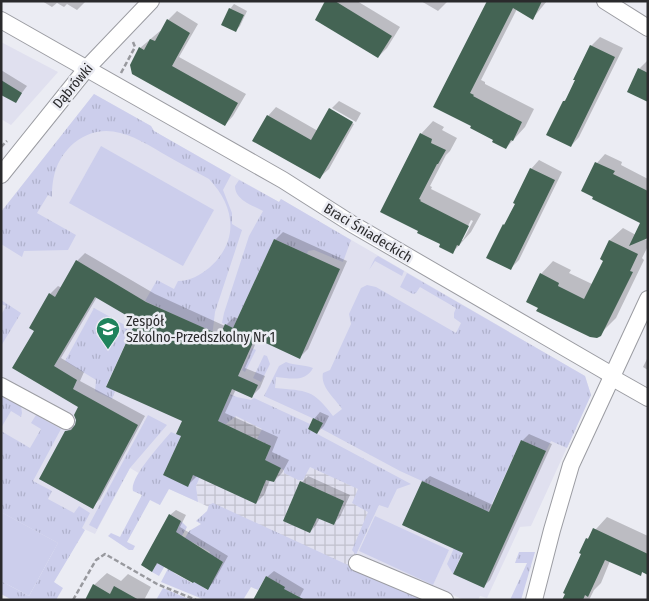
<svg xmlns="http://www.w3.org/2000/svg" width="649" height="601" font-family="'Fira Sans Condensed',sans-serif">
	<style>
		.built { fill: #e0e0ef }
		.industrial { fill: url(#industrial-grid) }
		.grass { fill: url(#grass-tufts) }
		.garden { fill: #ccceec }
		.shadow { fill: #0003; fill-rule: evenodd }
		.building { fill: #446454 }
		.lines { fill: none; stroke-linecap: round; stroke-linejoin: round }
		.minor-casing { stroke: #9b9ca2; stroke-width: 18 }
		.path { stroke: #98999e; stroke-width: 2.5; stroke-dasharray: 5 2.5; stroke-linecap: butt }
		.minor { stroke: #fff; stroke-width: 16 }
		.labels { text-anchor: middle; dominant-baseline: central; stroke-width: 5; stroke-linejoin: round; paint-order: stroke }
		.street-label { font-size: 14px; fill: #2a2a2c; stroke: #ebecf3 }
		.poi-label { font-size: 14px; fill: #2a2a2c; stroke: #ebecf3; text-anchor: start }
	</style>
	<defs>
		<pattern id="industrial-grid" width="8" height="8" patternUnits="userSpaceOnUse" patternTransform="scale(1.25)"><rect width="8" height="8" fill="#e0e0ef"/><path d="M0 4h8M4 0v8" fill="none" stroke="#c0c0cd"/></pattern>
		<pattern id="grass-tufts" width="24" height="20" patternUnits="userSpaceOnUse" patternTransform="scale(1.25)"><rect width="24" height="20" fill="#ccceec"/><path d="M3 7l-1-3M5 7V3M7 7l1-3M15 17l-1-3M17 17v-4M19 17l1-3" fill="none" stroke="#afb1cb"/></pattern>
	</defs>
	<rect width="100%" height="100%" fill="#ebecf3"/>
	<g class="built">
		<path d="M1 42 58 72 11 125 1 119Z"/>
		<path d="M94 94 151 126 154 131 279 202 281 199 585 376 591 395 531 526 520 527 487 598 480 596 478 600H464L446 592 441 593 356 555 382 498 196 486 198 502 154 482 130 468 95 534 84 529 1 590V212Z"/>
	</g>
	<path class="industrial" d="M247 408 309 440 382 498 348 570 198 502 196 486 221 428Z"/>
	<g class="grass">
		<path d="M94 94 151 126 154 131 231 175 223 190 232 213V224L242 230 215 312 213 329 172 416 201 327 145 301 157 280 174 289 178 281C190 281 200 275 209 268 240 241 235 206 209 179 193 170 177 162 162 153 133 136 105 119 74 143 57 158 52 175 52 197L48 195 37 213 76 235 68 250 24 251 22 257 1 244V212Z"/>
		<path d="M239 180 279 202 281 199 351 240 343 262 314 250 308 251 307 254 274 239 233 328 222 323 224 313 249 236 263 211C252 205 235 200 235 186Z"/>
		<path d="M378 256 404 271 402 276 375 261 369 270 375 258Z"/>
		<path d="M407 273 585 376 591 395 567 448 551 441 546 451 521 440 481 527 477 506 400 471 320 428 323 423 264 396 279 366 286 362C295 366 303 364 313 368 305 383 290 378 276 377L275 388C307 391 313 389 333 416L342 409C335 398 320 387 323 373L330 370 351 324 349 314 361 288 367 285 376 287 456 333 461 323 454 318V313L456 308 420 287 416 293 413 294 400 287Z"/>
		<path d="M1 300 21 313 1 346V315L6 306 1 304Z"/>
		<path d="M94 308 132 329 106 386 115 391 112 399 95 391 96 380 65 361Z"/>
		<path d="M252 348 256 350 245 372 242 370Z"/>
		<path d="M264 355 267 356 270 364 261 382 253 378Z"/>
		<path d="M230 394C237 398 243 398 251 400L254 398 310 424 308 429 411 484 397 489 388 508 379 505 356 555 352 550 368 512 352 503 358 489 310 467 303 480H298L284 473V470L265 460 271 446 257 439 262 429 236 416 221 428 196 486 198 502 169 489 160 505 150 500 127 542 135 546 133 550H129L108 536 111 533 120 537 142 495 133 491C129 478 162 443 171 432L181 436 163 475 188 486Z"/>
		<path d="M1 395 21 406 22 413 21 417 11 411 1 428Z"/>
		<path d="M36 415 61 429 33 481 52 491 48 499 74 513 79 506 90 513 82 528 85 530 54 582 63 588 56 600H12L1 594V581L29 596 58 543 1 512V431L30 448 41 429 31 423Z"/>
		<path d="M148 415 167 425 130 468 97 529 89 525Z"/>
		<path d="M213 503 350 566V568L429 600H296L298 596 283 590 284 587 266 576 258 590 251 587 243 600H205L161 582 174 557V573L192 583 194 581 207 590 223 562 209 555 210 552 192 542 178 550 189 531 201 524 196 521 207 511 209 505Z"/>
		<path d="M181 521 187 527 159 576 152 572Z"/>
		<path d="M472 531 453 574 447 564 454 548Z"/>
		<path d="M519 552H535L521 600H510L527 563H515Z"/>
		<path d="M163 588 191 600H156Z"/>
	</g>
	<g class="garden">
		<path d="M101 146 214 210 183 266 69 203Z"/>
		<path d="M1 512 58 543 29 596 1 581Z"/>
		<path d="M375 516 449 550 433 585 359 551Z"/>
	</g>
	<g class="shadow">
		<path d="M42 1H86L77 10 67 4 64 7 57 3 52 7Z"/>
		<path d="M328 1H357L400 27 387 48 378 57Z"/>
		<path d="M421 1H448L438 11Z"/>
		<path d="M489 1H547L533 18 517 9 481 80 485 82V84L534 109 525 127 506 148 473 126 435 106Z"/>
		<path d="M234 4 247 11 240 26 236 30 230 9Z"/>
		<path d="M177 11 198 24 179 57 246 94 233 116 225 125 140 48 160 31 161 32 168 20Z"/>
		<path d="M600 37 623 48 579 137 571 146 564 101 568 97 591 46Z"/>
		<path d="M648 60V98L639 69Z"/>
		<path d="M1 70 27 86 15 102 1 93Z"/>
		<path d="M339 101 361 113 356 122 332 108Z"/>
		<path d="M276 107 318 131 331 108V111L354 124 329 169 320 177 268 116Z"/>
		<path d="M433 121 444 127 442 130 457 138 450 151 446 155 430 186 432 187 431 189 481 214 471 232 453 252 420 230 382 211 421 134ZM471 220 473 221 463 240H461Z"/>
		<path d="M605 154 622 162 621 165 648 179V236L643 238 648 241V246L642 258 644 260 616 318 600 334 539 308 541 274 553 261 571 270 569 273 592 284 604 260 601 259 610 240 623 228 636 235 642 223 583 190 597 163Z"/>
		<path d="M539 160 562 172 519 260 510 269 488 258 504 225 508 220 531 169Z"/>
		<path d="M283 232 347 261 308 349 300 357 258 338 245 368 265 376 260 388 252 396 236 389 225 413 278 437 272 452 289 460 282 473 274 481 270 480 264 495 256 503 197 476 188 485 183 435 184 420 137 321 97 297 61 358 84 372 80 381 145 416 100 499 92 507 66 432 77 423 80 407 14 368 36 331 50 294 58 286 62 288 77 261 85 253 155 294 225 326 234 317 239 319 275 240Z"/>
		<path d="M648 357V370L643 367Z"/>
		<path d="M320 412 329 416 324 426 317 433 314 419Z"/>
		<path d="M529 434 552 444 490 580 484 586 423 482 430 476 493 505 523 440Z"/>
		<path d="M308 476 350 495 340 517 333 524 320 518 316 525 310 532 302 482Z"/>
		<path d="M176 510 186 515 180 527 228 556 213 583 207 588 159 562 152 570 170 515Z"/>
		<path d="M607 517 648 536V573L643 571 641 574 610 561 601 583 594 590 589 600H563L587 539Z"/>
		<path d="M274 571 304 589 298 600 267 577Z"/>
		<path d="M107 573 121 581 128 574 151 587 144 600H86L94 585Z"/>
	</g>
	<g class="building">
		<path d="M325 1H335L392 36 378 58 315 20Z"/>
		<path d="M487 1H542L533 20 513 8 470 93 474 95 473 96 522 122 513 141 511 140 506 149 492 142 493 140 470 128 471 126 433 107Z"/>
		<path d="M229 8 244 15 236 32 221 25Z"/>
		<path d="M167 19 190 33 172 66 238 103 225 126 132 74 130 65 139 47 144 50 150 39 155 41Z"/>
		<path d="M590 45 615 57 571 147 546 135 563 101H565L575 80H573Z"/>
		<path d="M638 68 648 73V102L627 92Z"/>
		<path d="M1 80 22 93 16 103 1 95Z"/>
		<path d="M329 108 353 122 320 179 252 141 267 115 311 140Z"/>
		<path d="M420 133 432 139 431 143 446 150 438 164H437L419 199 421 200 420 201 469 226 459 246 457 245 453 254 439 247 440 244 417 233 418 231 380 212Z"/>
		<path d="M595 162 615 171 613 174 648 191V238L629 246 640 223 592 199 593 197 581 191Z"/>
		<path d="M530 168 555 180 511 270 486 258 503 224 504 225 515 204 513 203Z"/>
		<path d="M274 239 340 269 300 359 255 338 238 376 258 385 252 398 232 389 218 421 271 446 265 460 281 468 274 482 266 480 256 504 193 475 188 487 163 475 181 436 176 434 182 421 106 387 136 321 95 297 54 366 77 380 73 389 138 425 93 509 39 479 65 431 71 430 75 425 76 420 74 415 78 407 12 368 34 331 29 328 49 293 55 297 76 260 146 302 220 335 225 324 233 328Z"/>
		<path d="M609 240 638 254 630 271 633 272 601 336 597 338 590 337 536 311 538 308 526 302 540 273 559 283 558 286 584 299 603 261 600 259Z"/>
		<path d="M313 418 323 423 317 434 308 429Z"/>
		<path d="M521 440 546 451 484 588 453 574 463 553 402 525 422 481 489 512Z"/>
		<path d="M300 481 344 501 334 525 317 518 310 533 283 521Z"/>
		<path d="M169 514 181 521 176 532 223 562 208 590 194 582 193 583 157 563 152 572 141 565Z"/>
		<path d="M593 528 648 554V575L642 572 641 576 605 560 588 597 585 595 583 600H562L565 594 563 593 581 554 579 553 586 538 588 539Z"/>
		<path d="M266 576 285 587 284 589 305 600H253Z"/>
		<path d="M93 584 110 594 114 586 139 600H85Z"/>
	</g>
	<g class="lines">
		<g class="minor-casing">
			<g id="minor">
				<path d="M605 1 648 28"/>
				<path d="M1 20 283 180 352 224 605 371 618 381 648 398"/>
				<path d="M1 175 87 68 151 1"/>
				<path d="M1 386 66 421"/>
				<path d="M357 563 445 600"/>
				<path d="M534 600 552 530 571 465 648 299"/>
			</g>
		</g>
		<g class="path">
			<path d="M121 73 135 47 133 42"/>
			<path d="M1 147 7 141"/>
			<path d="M73 600 96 560 105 554 157 584 196 600"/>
		</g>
		<use href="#minor" class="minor"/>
	</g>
	<defs>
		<g id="school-pin" transform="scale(1.25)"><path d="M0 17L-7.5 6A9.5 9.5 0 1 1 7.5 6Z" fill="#1f835c" stroke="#ebecf3"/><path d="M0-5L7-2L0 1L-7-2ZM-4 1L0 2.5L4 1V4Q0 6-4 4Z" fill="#fff"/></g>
	</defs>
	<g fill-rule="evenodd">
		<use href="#school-pin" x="108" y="329"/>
	</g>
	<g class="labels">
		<g class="street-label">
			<text transform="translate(73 86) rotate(-50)">Dąbrówki</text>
			<text transform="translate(368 233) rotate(31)">Braci Śniadeckich</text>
		</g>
		<g class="poi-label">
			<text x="126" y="321">Zespół<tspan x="126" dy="16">Szkolno-Przedszkolny Nr 1</tspan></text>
		</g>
	</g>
	<rect width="649" height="601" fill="none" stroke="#2a2a2c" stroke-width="5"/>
</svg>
